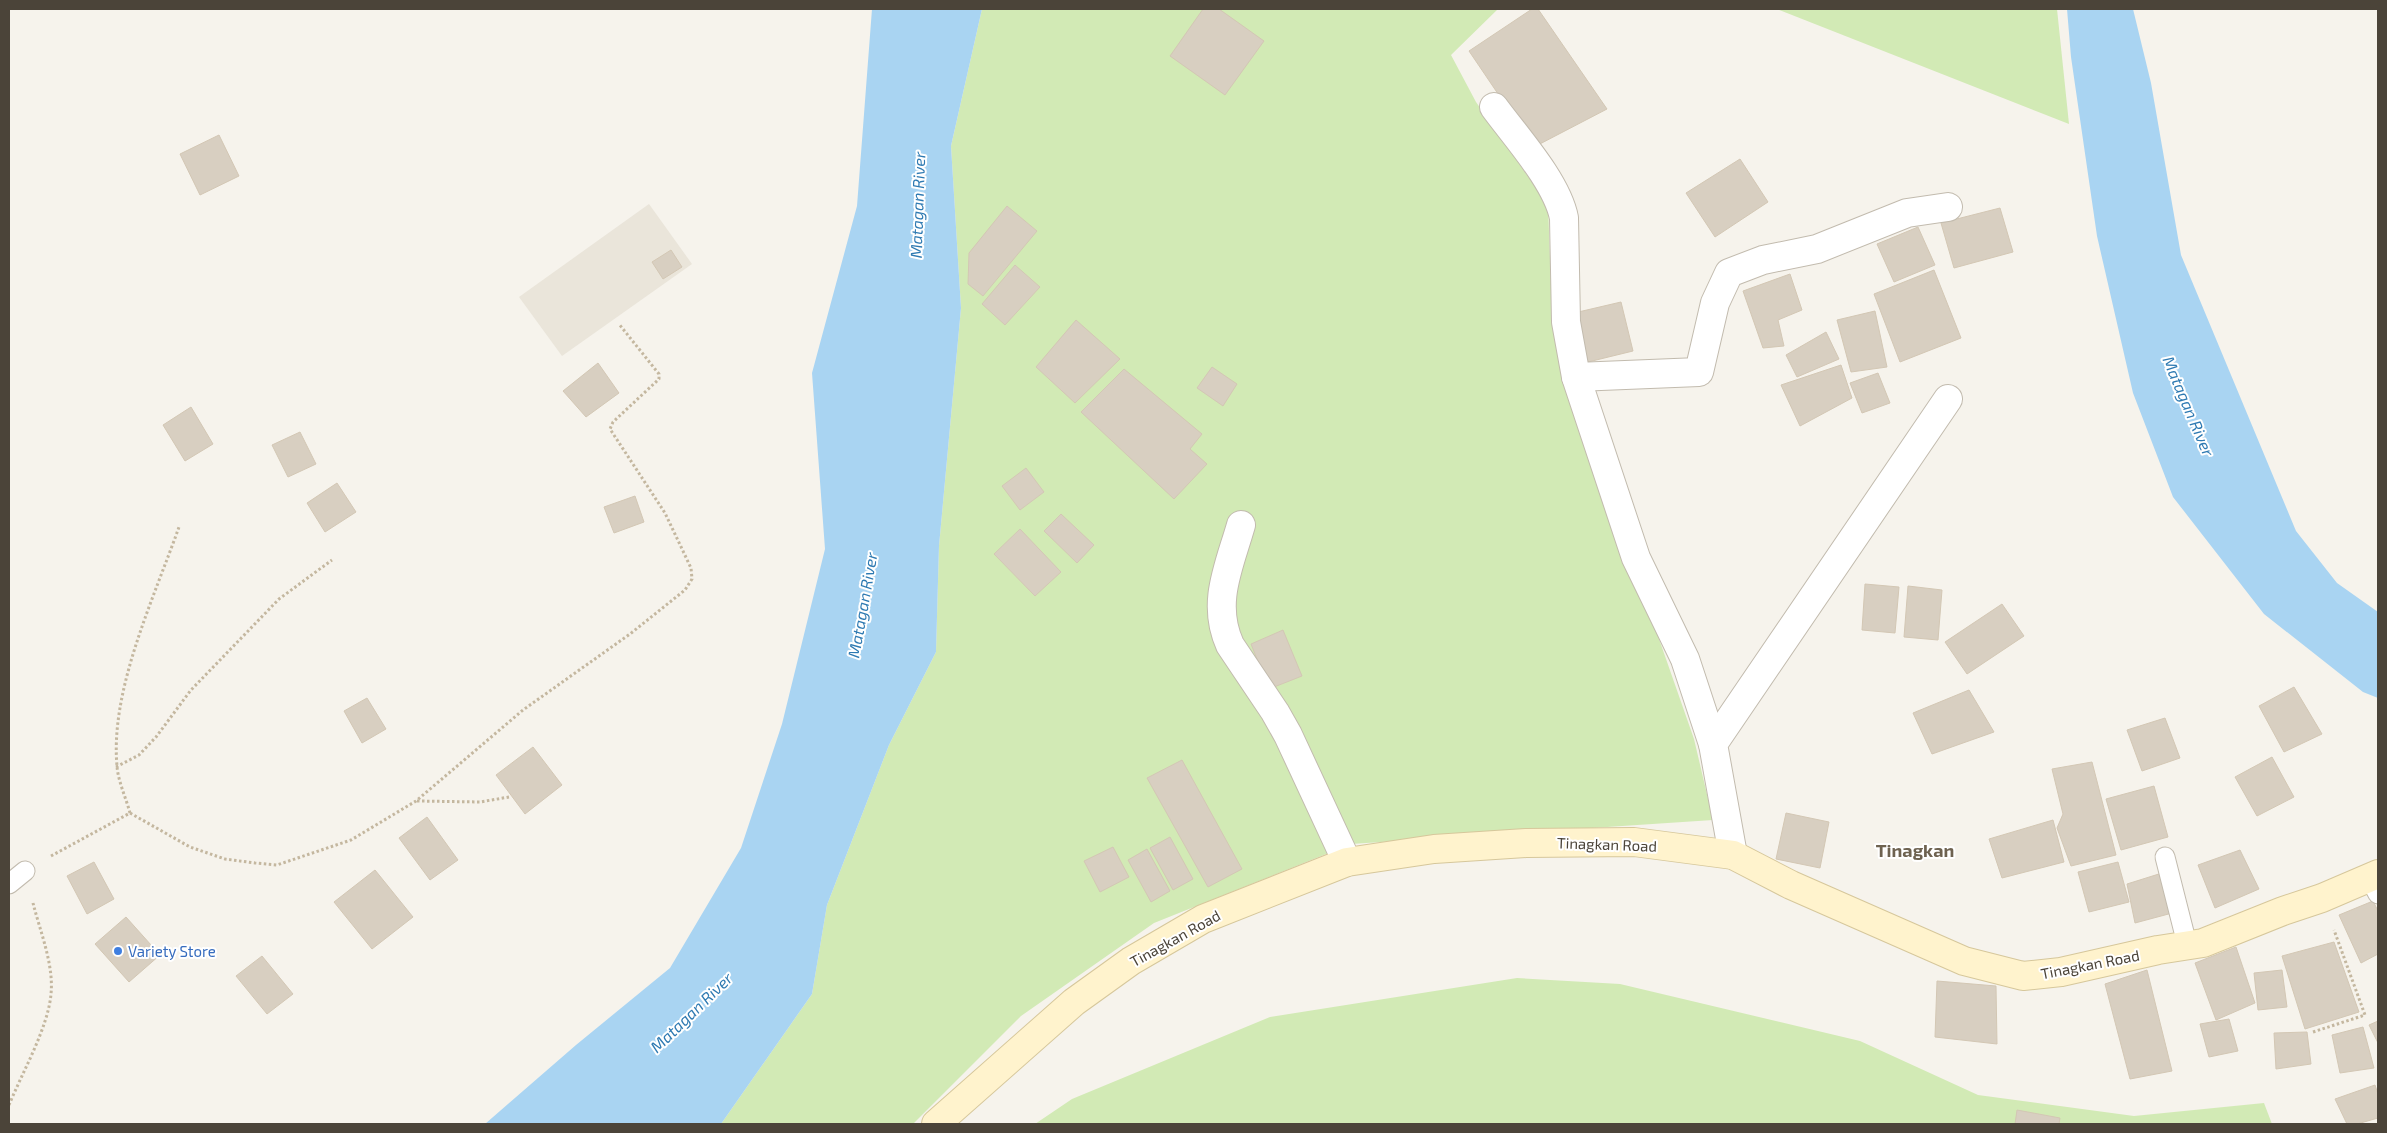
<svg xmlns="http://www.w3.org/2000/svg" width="2387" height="1133" font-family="'Exo 2',sans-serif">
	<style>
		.residential { fill: #eae5da }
		.green { fill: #d2eab5 }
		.water { fill: #a9d4f2 }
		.building { fill: #d8cfc1; stroke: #d3c7b4 }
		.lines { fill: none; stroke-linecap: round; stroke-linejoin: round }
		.lane-casing { stroke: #c2bbae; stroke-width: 21 }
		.street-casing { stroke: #c2bbae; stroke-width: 30 }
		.secondary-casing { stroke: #d6c79b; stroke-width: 30 }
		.path { stroke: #c4b79f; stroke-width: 3; stroke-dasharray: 2.5 2.5; stroke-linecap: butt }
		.lane { stroke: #fff; stroke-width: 19 }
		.street { stroke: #fff; stroke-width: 28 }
		.secondary { stroke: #fff3cd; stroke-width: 28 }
		.shop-dot { fill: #3f7fe0; stroke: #fff; stroke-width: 2 }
		.labels { text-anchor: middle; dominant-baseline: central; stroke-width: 4; stroke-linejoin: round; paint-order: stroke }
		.street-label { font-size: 15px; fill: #4b4439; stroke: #fff }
		.shop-label { font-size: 15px; fill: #366cbe; stroke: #fff; text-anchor: start }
		.water-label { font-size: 16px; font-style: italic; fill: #2e7ab2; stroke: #fff }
		.quarter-label { font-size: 18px; font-weight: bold; fill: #6e6250; stroke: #fff }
	</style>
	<rect width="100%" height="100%" fill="#f6f3ec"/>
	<path class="residential" d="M649 204 692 264 562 356 519 297Z"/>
	<g class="green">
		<path d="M982 9H1498L1451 55 1476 102 1548 205 1552 310 1591 463 1637 576 1694 739 1713 820 1351 844 1154 923 1021 1016 913 1124H721L812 994 827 905 889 745 936 652 939 546 961 308 951 146Z"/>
		<path d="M1777 9H2057L2069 124Z"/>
		<path d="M1517 978 1620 984 1860 1041 1978 1095 2134 1116 2264 1103 2272 1124H1035L1072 1099 1270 1017Z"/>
	</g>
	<g class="water">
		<path d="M872 9H982L951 146 961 308 939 546 936 652 889 745 827 905 812 994 721 1124H485L576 1045 670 968 741 848 782 724 825 549 812 373 857 206Z"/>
		<path d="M2067 9H2133L2151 83 2181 255 2296 531 2337 583 2378 612V698L2363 692 2264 614 2173 497 2133 393 2097 236 2071 57Z"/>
	</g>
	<g class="building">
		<path d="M1203 9H1219L1264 41 1225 95 1170 56Z"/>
		<path d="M1532 9H1538L1607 109 1534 147 1469 51Z"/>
		<path d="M219 135 239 176 200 195 180 154Z"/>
		<path d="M1740 159 1768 202 1715 237 1686 193Z"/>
		<path d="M1007 206 1037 231 983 296 968 284 969 253Z"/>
		<path d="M2000 208 2013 252 1954 268 1941 223Z"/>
		<path d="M1918 227 1935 265 1894 282 1877 244Z"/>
		<path d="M671 250 682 267 663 279 652 262Z"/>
		<path d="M1015 265 1040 287 1005 325 982 304Z"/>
		<path d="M1934 270 1961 338 1900 362 1874 294Z"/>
		<path d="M1790 274 1802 310 1778 320 1784 346 1763 348 1743 291Z"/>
		<path d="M1621 302 1633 351 1588 362 1574 313Z"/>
		<path d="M1875 311 1887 367 1851 372 1837 320Z"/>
		<path d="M1076 320 1120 359 1075 403 1036 367Z"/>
		<path d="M1826 332 1839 359 1797 377 1786 355Z"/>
		<path d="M598 363 619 393 586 417 563 391Z"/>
		<path d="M1841 365 1852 398 1800 426 1781 385Z"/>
		<path d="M1212 367 1237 384 1223 406 1197 388Z"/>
		<path d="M1124 369 1202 434 1190 449 1207 464 1174 499 1081 412Z"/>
		<path d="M1878 373 1890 403 1862 413 1850 383Z"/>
		<path d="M191 407 213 444 185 461 163 425Z"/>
		<path d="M300 432 316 464 288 477 272 445Z"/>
		<path d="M1026 468 1044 492 1020 510 1002 486Z"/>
		<path d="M337 483 356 512 325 532 307 503Z"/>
		<path d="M635 496 644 522 614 533 604 507Z"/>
		<path d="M1061 514 1094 545 1077 563 1044 531Z"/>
		<path d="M1020 529 1061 572 1035 596 994 554Z"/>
		<path d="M1865 584 1899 587 1895 633 1862 630Z"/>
		<path d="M1908 586 1942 590 1938 640 1904 637Z"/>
		<path d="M2002 604 2024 636 1967 674 1945 642Z"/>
		<path d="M1283 630 1302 676 1269 689 1251 644Z"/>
		<path d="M2294 687 2322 734 2284 752 2259 706Z"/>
		<path d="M1969 690 1994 732 1932 754 1913 713Z"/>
		<path d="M367 698 386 729 362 743 344 711Z"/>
		<path d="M2165 718 2180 758 2142 771 2127 730Z"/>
		<path d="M533 747 562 785 525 814 496 775Z"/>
		<path d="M2272 757 2294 797 2257 816 2235 777Z"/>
		<path d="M1182 760 1242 869 1208 887 1147 778Z"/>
		<path d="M2092 762 2116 855 2071 866 2057 828 2063 814 2052 769Z"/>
		<path d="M2154 786 2168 837 2121 850 2106 799Z"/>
		<path d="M1786 813 1829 822 1820 868 1776 859Z"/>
		<path d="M427 817 458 860 430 880 399 838Z"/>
		<path d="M2053 820 2064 862 2002 878 1989 839Z"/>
		<path d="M1170 837 1193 879 1173 890 1150 848Z"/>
		<path d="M1113 847 1129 877 1100 892 1084 861Z"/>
		<path d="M1147 849 1170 891 1151 902 1128 860Z"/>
		<path d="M2240 850 2259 889 2215 908 2198 865Z"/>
		<path d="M94 862 114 899 87 914 67 876Z"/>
		<path d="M2118 862 2129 902 2089 912 2078 872Z"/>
		<path d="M375 870 413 917 372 949 334 902Z"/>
		<path d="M2162 873 2176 912 2135 923 2127 884Z"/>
		<path d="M2373 901 2378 911V954L2361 963 2339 915Z"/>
		<path d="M126 917 160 955 129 982 95 944Z"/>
		<path d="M2334 942 2359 1012 2305 1029 2282 956Z"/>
		<path d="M2236 947 2255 1003 2216 1020 2195 963Z"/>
		<path d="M262 956 293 994 267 1014 236 976Z"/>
		<path d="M2147 970 2172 1071 2130 1079 2105 984Z"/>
		<path d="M2282 970 2287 1007 2258 1010 2254 973Z"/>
		<path d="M1937 981 1996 986 1997 1044 1935 1037Z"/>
		<path d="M2229 1019 2238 1051 2209 1057 2200 1024Z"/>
		<path d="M2378 1021V1043L2369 1025Z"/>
		<path d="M2363 1027 2374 1068 2340 1073 2332 1035Z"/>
		<path d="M2307 1032 2311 1064 2276 1069 2274 1033Z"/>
		<path d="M2375 1085 2378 1094V1118L2357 1124H2347L2335 1099Z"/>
		<path d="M2017 1110 2060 1118 2059 1124H2015Z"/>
	</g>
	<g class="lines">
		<g class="lane-casing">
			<g id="lane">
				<path d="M2165 857 2187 944"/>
				<path d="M2370 879 2378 894"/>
				<path d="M9 884 25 871"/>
			</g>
		</g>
		<g class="street-casing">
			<g id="street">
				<path d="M1494 107C1516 137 1557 182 1564 218L1566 322 1576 377 1636 558 1685 659 1713 744"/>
				<path d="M1576 377 1699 372 1715 303 1729 273 1763 260 1817 249 1907 213 1948 207"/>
				<path d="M1241 525C1229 567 1211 603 1230 645L1275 712 1288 735 1347 862"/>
				<path d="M1733 855 1713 744 1948 399"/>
			</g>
		</g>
		<g class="secondary-casing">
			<path id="secondary" d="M936 1124 1074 1002 1131 961 1203 919 1347 862 1434 849 1526 843 1634 842 1733 855 1791 885 1964 961 2023 976 2061 972 2158 950 2203 943 2283 911 2322 898 2378 874"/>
		</g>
		<g class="path">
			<path d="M116 767 139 755 156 737 191 690 279 599 332 560"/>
			<path d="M417 801 480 802 509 797"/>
			<path d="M130 813C126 798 118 781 117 766 110 690 154 598 179 527"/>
			<path d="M51 856 130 813 190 847 225 859 255 863 277 865 351 840 416 801 523 710 630 634 685 590 692 579 691 568 665 513 610 429 613 422 659 379V374L619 324"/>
			<path d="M2313 1032 2365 1015 2334 930"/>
			<path d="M9 1105C22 1073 48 1028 51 994 54 965 40 931 33 903"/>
		</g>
		<use href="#lane" class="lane"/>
		<use href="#street" class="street"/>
		<use href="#secondary" class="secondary"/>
	</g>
	<circle class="shop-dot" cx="118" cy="951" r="5"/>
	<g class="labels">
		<g class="street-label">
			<text transform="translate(1607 844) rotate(2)">Tinagkan Road</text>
			<text transform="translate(1175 938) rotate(-29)">Tinagkan Road</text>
			<text transform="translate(2090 964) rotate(-11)">Tinagkan Road</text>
		</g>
		<g class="shop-label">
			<text x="128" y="951">Variety Store</text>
		</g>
		<g class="water-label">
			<text transform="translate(917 205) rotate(-88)">Matagan River</text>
			<text transform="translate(2189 406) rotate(67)">Matagan River</text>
			<text transform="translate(862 605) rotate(-80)">Matagan River</text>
			<text transform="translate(691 1012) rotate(-44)">Matagan River</text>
		</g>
		<g class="quarter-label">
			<text x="1915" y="850">Tinagkan</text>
		</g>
	</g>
	<rect width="2387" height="1133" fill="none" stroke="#4b4439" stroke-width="20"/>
</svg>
